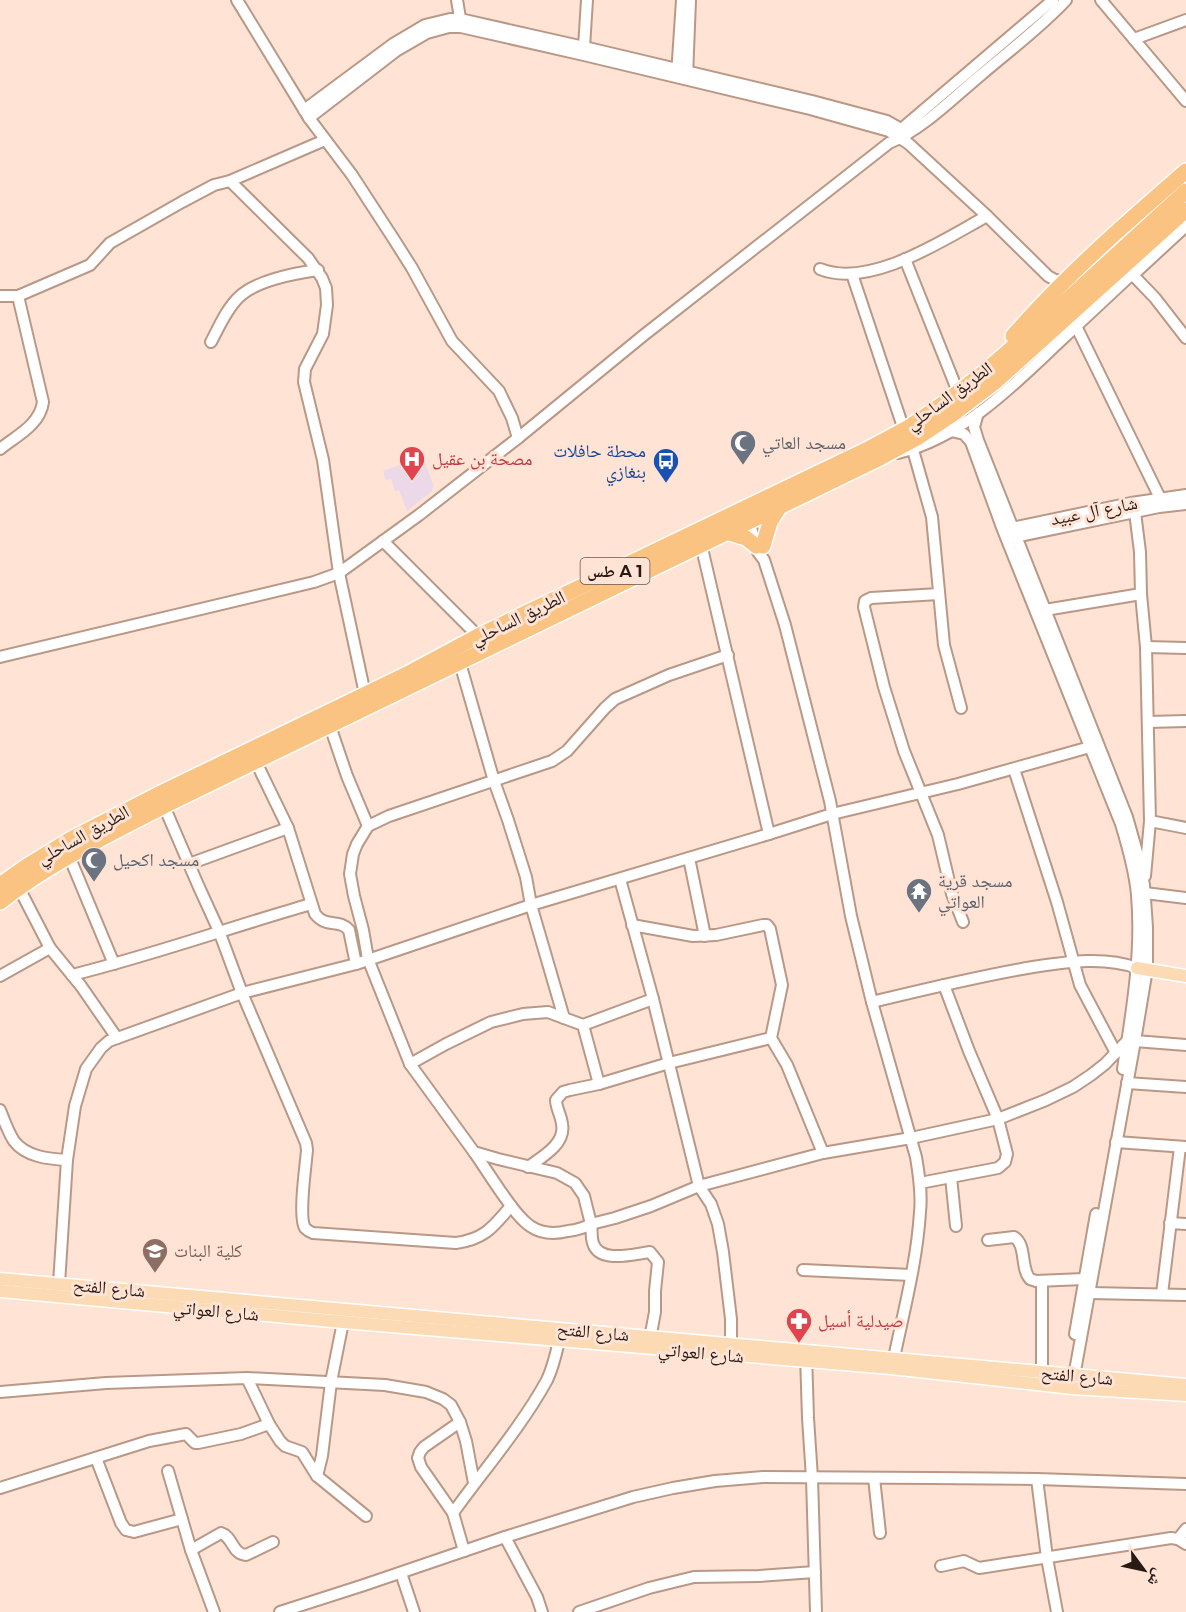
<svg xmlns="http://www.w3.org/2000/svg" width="1186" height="1612" font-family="Montserrat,'Noto Naskh Arabic',sans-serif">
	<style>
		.medical { fill: #ebd9e9 }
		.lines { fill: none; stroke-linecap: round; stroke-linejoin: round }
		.minor-casing { stroke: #b99887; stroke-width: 14 }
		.major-casing { stroke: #fff; stroke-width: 15 }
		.highway-casing { stroke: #fff; stroke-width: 18 }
		.minor { stroke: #fff; stroke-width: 10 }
		.major { stroke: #fcdbb4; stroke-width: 12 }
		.highway { stroke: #fac382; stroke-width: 15 }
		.labels { text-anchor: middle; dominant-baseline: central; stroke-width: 6; stroke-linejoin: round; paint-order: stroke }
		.shield { fill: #ffe3d4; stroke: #68574e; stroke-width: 1.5 }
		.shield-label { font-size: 16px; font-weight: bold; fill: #281b15 }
		.street-label { font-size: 18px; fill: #281b15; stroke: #ffe3d4 }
		.worship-label { font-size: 18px; fill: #5b616d; stroke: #ffe3d4; text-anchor: start }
		.transit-label { font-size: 18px; fill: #164399; stroke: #ffe3d4; text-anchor: end }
		.health-label { font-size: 18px; fill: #be3a42; stroke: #ffe3d4; text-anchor: start }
		.education-label { font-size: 18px; fill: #785e54; stroke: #ffe3d4; text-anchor: start }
	</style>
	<rect width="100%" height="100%" fill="#ffe3d4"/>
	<path class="medical" d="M423 457 433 484 432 491 407 511 399 490 395 491 391 479 386 480 383 471Z"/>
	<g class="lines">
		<g class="minor-casing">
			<g id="minor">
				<path d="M237 0 309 118 352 175 393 238 412 268 452 341 499 391 512 418 518 438"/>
				<path d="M457 0 461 24"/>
				<path d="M1101 0 1186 101"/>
				<path d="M1134 39 1186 20"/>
				<path d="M584 47 587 0"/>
				<path d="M677 75 682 0"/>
				<path d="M687 77 690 0"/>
				<path d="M304 110 393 44 425 25 450 19H460L584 47 812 101 887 121 901 129 906 136"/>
				<path d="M309 118 396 51 427 33 449 27H461L584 55 810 109 889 131 909 144 987 216 1048 276 1055 280 1064 281"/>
				<path d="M899 131 1053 0"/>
				<path d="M230 181 308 258 322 278 326 288 327 305 323 334 305 369 304 382 323 460 339 573 365 694"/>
				<path d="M905 259 958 392"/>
				<path d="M820 269C870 289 943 240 987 216"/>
				<path d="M852 274 904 430"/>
				<path d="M1132 274 1155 298 1186 338"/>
				<path d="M0 296H18"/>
				<path d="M1076 326 1160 498"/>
				<path d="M211 342C219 327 226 310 238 298 254 281 295 273 318 270"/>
				<path d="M978 413 974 427 978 440 1127 817 1139 859 1144 885 1147 927V969L1135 1041 1073 1382"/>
				<path d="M951 431 964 434 971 442 1003 530 1121 824C1128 847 1135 871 1137 895 1142 953 1132 1011 1123 1069"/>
				<path d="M0 449C16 436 40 425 43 402L18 296 90 265 110 243 182 202 214 185 230 181 325 140"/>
				<path d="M913 450 932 517 944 645 961 708"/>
				<path d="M898 453C960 438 1010 389 1055 346 1081 322 1106 298 1132 274L1135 273 1186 226"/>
				<path d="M1135 512 1140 552 1141 594 1146 647 1150 821 1145 876"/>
				<path d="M749 521 758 552 764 560 785 625 830 801 851 916 872 1002 916 1157C919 1175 922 1194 920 1212 917 1261 904 1310 894 1358"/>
				<path d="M1007 529 1131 503 1186 495"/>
				<path d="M1010 538 1159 507 1186 504"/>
				<path d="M383 541 478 636"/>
				<path d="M701 544 769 834"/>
				<path d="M939 594 871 598 865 601 864 607 884 687 904 751 938 835 952 894 963 922"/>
				<path d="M1045 610 1141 594"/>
				<path d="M1146 647 1186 648"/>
				<path d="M728 655 669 675 615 699 605 708 567 751 552 761 389 816 368 826 357 844 353 854 350 874 354 896 363 930 368 959 410 1064 474 1152 498 1159 557 1173 575 1183 584 1196 591 1224 615 1218 651 1206 699 1186 823 1153 911 1138 998 1119 1046 1100 1073 1087 1091 1075 1105 1064 1127 1041"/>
				<path d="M0 657 314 582 339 573 419 515 518 438 644 335 889 143C922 130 955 96 982 74 1010 50 1041 27 1066 0"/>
				<path d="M460 663 494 781 508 820 526 877 531 905 564 1018 583 1025 599 1084"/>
				<path d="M1148 722 1186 721"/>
				<path d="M330 726 347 776 368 826"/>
				<path d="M256 762 288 828 315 914C327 929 338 918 349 930L356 964"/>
				<path d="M1014 769 1057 902 1080 985 1116 1053"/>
				<path d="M164 806 198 885 219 931 242 993 306 1143 307 1150C306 1164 298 1217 305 1228 307 1230 310 1232 313 1233L456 1243C485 1239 493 1227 511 1206"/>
				<path d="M1150 821 1186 828"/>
				<path d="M69 856 114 964"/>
				<path d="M689 858 705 936"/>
				<path d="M189 864 288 828"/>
				<path d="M620 879 653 999 699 1186 711 1204 718 1224 723 1252 731 1319V1344"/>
				<path d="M19 888 50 948 81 986 117 1038"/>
				<path d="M1145 893 1186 898"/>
				<path d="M632 925 693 936 716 935 763 925H767L770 929 782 985 771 1038 787 1065 823 1153"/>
				<path d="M72 975C153 955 231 927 311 904"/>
				<path d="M0 976 50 948"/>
				<path d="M872 1002C926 989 979 976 1033 967 1067 962 1104 956 1137 968"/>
				<path d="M583 1025 653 999"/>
				<path d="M1135 1041 1186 1045"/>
				<path d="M410 1064 446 1044 491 1022 523 1014 548 1012 564 1018"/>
				<path d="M1127 1083 1186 1087"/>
				<path d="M0 1110C4 1120 8 1132 14 1141 26 1157 49 1159 67 1160"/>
				<path d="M1116 1142 1186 1147"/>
				<path d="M474 1152C483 1165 492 1179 501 1192 520 1218 532 1240 568 1231 576 1230 584 1228 591 1224 592 1230 591 1237 593 1243 599 1264 634 1254 650 1252L658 1262 655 1291V1312L649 1344"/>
				<path d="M528 1167C542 1157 566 1144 562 1124 561 1115 556 1108 556 1100L563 1092 570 1090 599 1084 669 1063 771 1038"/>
				<path d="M951 1177 956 1226"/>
				<path d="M920 1183 998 1168 1005 1162 1007 1154 998 1119 969 1051 944 985"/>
				<path d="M1170 1223 1186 1224"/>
				<path d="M988 1240 1014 1237C1027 1245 1020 1268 1030 1279L1036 1281 1084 1279"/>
				<path d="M803 1270 911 1275"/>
				<path d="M1042 1281V1373"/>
				<path d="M59 1284 67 1160 75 1106 86 1069 101 1048 109 1041 242 993 356 964 531 905 769 834 832 814 958 784 1090 747"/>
				<path d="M1090 1293 1186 1295"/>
				<path d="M1162 1294 1180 1147"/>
				<path d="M1075 1334 1096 1214"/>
				<path d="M806 1354 808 1418 812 1478 816 1612"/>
				<path d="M247 1378 269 1424 280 1441 285 1446 302 1452 317 1476 366 1516"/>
				<path d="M0 1392 106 1383 247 1378 385 1385 426 1392 443 1399 451 1405 460 1422 424 1447 420 1452 418 1458 421 1467 453 1513 464 1551"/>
				<path d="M460 1422 466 1441 474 1483"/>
				<path d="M96 1458 121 1523 126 1530 134 1532 182 1519"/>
				<path d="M168 1471 191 1550 214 1612"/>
				<path d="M317 1476 322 1456 331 1382 343 1322"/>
				<path d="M874 1478 880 1533"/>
				<path d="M1037 1479 1047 1558 1057 1612"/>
				<path d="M0 1488 149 1441 186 1434 195 1443H198L241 1434 269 1424"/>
				<path d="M453 1513C483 1471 522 1426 547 1380 553 1368 556 1354 559 1341"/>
				<path d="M505 1537 537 1597 542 1612"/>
				<path d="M1178 1539 1186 1529"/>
				<path d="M191 1550 221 1533C233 1537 232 1554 246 1555L273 1542"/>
				<path d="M941 1566 964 1561 979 1568 1171 1538 1178 1539 1186 1544"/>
				<path d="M401 1573 414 1612"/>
				<path d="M280 1612 364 1585 505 1537 633 1497 673 1488 715 1481 763 1477 930 1478 1037 1479 1186 1484"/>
				<path d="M579 1612 649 1588 694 1577 759 1576 815 1572"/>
			</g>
		</g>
		<g class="major-casing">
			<g id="major">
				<path d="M1137 968 1186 976"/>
				<path d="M0 1279 1186 1385"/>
				<path d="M0 1291 343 1322 891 1368 1072 1388 1186 1395"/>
			</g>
		</g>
		<g class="highway-casing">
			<g id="highway">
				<path d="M1013 336C1065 276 1126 223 1186 171"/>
				<path d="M726 532 746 538 756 546"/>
				<path d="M763 546 770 522 780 506"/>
				<path d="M0 885 27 866 73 838 163 792 407 674 478 636 866 450 909 427 944 403 982 374 1068 299 1186 191"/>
				<path d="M0 902C50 863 108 835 164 806L880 458 917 438 953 414 995 382 1186 210"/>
			</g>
		</g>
		<use href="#minor" class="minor"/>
		<use href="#major" class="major"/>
		<use href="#highway" class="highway"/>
	</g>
	<defs>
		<g id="mosque-pin" transform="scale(1.35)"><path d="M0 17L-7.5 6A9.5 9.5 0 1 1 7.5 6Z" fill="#6b7280" stroke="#ffe3d4"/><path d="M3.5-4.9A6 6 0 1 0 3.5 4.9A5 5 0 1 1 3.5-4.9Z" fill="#fff"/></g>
		<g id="hospital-pin" transform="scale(1.35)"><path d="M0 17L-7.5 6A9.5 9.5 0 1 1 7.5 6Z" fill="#e0444e" stroke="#ffe3d4"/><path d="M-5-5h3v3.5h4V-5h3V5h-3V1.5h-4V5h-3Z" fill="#fff"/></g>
		<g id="bus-pin" transform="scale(1.35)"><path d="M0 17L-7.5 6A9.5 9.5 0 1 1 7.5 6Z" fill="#1a4fb4" stroke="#ffe3d4"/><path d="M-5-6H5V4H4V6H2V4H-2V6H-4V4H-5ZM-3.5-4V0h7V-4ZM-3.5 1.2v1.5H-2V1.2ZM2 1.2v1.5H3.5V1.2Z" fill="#fff"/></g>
		<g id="temple-pin" transform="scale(1.35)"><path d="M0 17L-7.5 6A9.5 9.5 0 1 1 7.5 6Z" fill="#6b7280" stroke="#ffe3d4"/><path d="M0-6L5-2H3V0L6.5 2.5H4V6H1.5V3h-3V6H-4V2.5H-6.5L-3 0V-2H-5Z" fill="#fff"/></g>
		<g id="school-pin" transform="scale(1.35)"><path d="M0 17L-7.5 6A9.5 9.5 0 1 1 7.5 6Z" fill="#8d6e63" stroke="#ffe3d4"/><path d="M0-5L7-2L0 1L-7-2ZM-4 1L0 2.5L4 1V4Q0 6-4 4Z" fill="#fff"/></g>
		<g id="pharmacy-pin" transform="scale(1.35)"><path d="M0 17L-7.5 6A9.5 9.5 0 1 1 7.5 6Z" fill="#e0444e" stroke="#ffe3d4"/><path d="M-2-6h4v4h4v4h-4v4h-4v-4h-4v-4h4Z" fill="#fff"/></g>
	</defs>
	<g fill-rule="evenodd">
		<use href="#mosque-pin" x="743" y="443"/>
		<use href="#hospital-pin" x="412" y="459"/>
		<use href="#bus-pin" x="666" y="461"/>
		<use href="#mosque-pin" x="94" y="860"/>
		<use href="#temple-pin" x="919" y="891"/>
		<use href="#school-pin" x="155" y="1251"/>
		<use href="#pharmacy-pin" x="799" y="1321"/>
	</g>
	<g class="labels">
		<rect class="shield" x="580.5" y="558" width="69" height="26" rx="4.5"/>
		<g class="shield-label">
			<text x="615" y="571">طس A 1</text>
		</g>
		<g class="street-label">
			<text transform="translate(949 396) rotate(-36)">الطريق الساحلي</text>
			<text transform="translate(1094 511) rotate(-11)">شارع آل عبيد</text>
			<text transform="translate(518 618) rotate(-26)">الطريق الساحلي</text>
			<text transform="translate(83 835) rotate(-29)">الطريق الساحلي</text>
			<text transform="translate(109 1288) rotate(5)">شارع الفتح</text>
			<text transform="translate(216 1311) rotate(5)">شارع العواتي</text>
			<text transform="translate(593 1332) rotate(5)">شارع الفتح</text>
			<text transform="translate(701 1353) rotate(5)">شارع العواتي</text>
			<text transform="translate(1077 1376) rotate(5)">شارع الفتح</text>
		</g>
		<g class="worship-label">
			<text x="762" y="443">مسجد العاتي</text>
			<text x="113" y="860">مسجد اكحيل</text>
			<text x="938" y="881">مسجد قرية<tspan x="938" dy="21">العواتي</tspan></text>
		</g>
		<g class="transit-label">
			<text x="646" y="451">محطة حافلات<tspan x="646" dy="21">بنغازي</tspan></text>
		</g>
		<g class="health-label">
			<text x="432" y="459">مصحة بن عقيل</text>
			<text x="818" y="1321">صيدلية أسيل</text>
		</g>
		<g class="education-label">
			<text x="174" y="1251">كلية البنات</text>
		</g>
	</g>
	<g transform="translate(1144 1570) rotate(123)" stroke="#ffe3d4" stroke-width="4.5" paint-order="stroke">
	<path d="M0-4.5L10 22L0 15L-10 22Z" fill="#281b15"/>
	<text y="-9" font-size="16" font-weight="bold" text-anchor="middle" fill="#281b15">ش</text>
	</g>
</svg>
